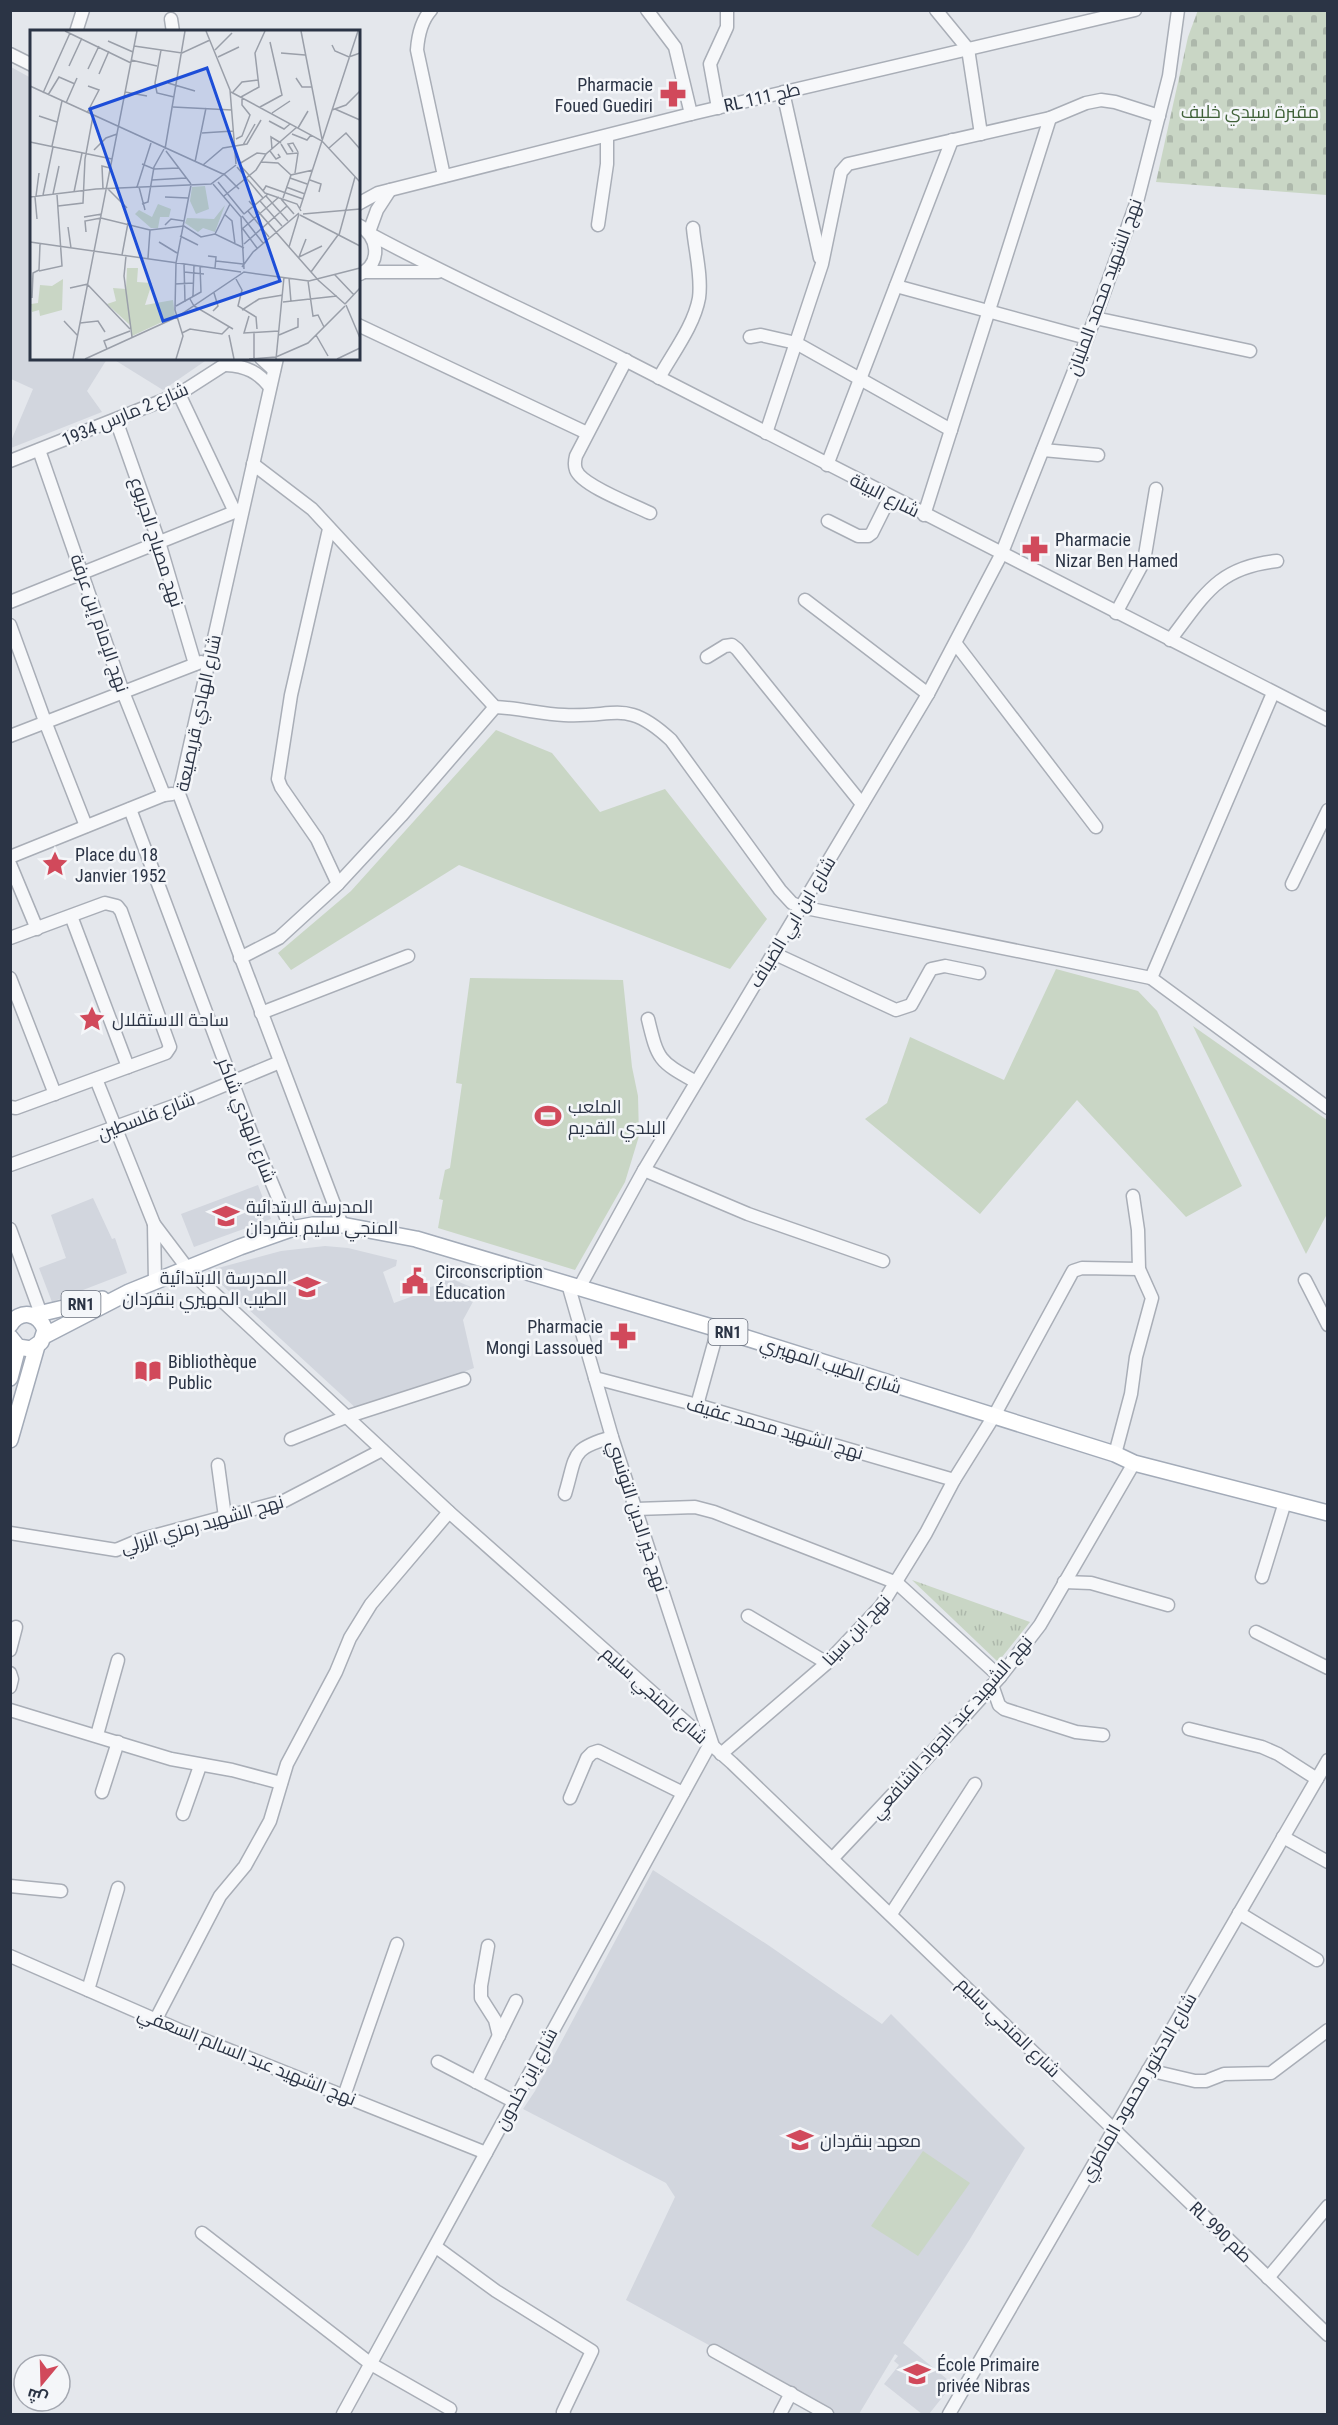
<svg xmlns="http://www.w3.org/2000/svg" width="1338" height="2425" font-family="'Roboto Condensed',Cairo,sans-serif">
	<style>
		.built { fill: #d2d6de }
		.green { fill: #c9d6c5 }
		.cemetery { fill: url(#cemetery-stones) }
		.park { fill: url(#park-tufts) }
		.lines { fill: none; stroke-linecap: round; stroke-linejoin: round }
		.minor-casing { stroke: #a9aeb7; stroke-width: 15 }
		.major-casing { stroke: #a3abb8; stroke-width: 18 }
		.minor { stroke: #f7f8fa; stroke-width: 12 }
		.major { stroke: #fff; stroke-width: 15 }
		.labels { text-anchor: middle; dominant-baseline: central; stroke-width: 5; stroke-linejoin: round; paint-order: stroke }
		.shield { fill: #f4f6f9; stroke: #676e7b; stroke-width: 1.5 }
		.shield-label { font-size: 16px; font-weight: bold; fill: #2b3445 }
		.poi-label { font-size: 18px; fill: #2b3445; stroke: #f4f6f9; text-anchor: start }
		.street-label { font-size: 18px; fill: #2b3445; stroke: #f4f6f9 }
		.park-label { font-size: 18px; fill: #3f6138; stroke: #f4f6f9 }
		.inset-road { fill: none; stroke: #9a9fa9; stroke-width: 1.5 }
		.view { fill: #1d4ed8; fill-opacity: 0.15; stroke: #1d4ed8; stroke-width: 3 }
		.inset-edge { fill: none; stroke: #2b3445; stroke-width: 3 }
	</style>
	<defs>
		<pattern id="cemetery-stones" width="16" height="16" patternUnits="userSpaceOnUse" patternTransform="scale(1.5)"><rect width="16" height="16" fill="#c9d6c5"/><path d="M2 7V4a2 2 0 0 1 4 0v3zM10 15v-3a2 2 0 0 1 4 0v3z" fill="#adb8ab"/></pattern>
		<pattern id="park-tufts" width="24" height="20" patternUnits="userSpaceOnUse" patternTransform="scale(1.5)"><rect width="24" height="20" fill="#c9d6c5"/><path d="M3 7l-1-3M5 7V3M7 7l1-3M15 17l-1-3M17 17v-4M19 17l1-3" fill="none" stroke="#adb8ab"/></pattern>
	</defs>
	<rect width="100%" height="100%" fill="#e4e7ec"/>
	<g class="built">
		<path d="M11 67 31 78 32 358 107 359 87 391 102 412 11 448V441L33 389 11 379Z"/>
		<path d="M113 359H208L163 390Z"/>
		<path d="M258 1185 271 1219 194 1247 181 1214Z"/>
		<path d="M93 1198 112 1239 115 1238 127 1273 52 1302 39 1268 66 1258 51 1215Z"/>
		<path d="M325 1246 348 1248 397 1260 396 1266 383 1272 394 1303 424 1292 428 1288 442 1283 447 1277 476 1289 475 1298 463 1320 474 1368 359 1411 207 1271 281 1251Z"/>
		<path d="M653 1870 768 1945 882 2024 891 2014 1025 2148 970 2239 903 2343 953 2384 929 2414H922L884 2384 899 2365 894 2361 898 2356 895 2354 859 2414H836L626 2300 675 2197 666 2183 523 2109 535 2091Z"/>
	</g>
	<g class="green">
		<path d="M496 730 552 753 600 812 665 789 767 919 730 969 459 865 291 970 278 953 351 891Z"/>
		<path d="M1056 969 1138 991 1157 1011 1242 1186 1186 1217 1077 1100 980 1214 865 1119 887 1103 910 1037 1004 1080Z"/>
		<path d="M470 978 623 980 632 1067 638 1096 639 1136 625 1182 575 1270 438 1228 443 1200 439 1199 445 1170 450 1168 462 1084 456 1083Z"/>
		<path d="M1193 1026 1327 1120V1214L1306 1254Z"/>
		<path d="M923 2151 970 2183 918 2256 871 2226Z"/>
	</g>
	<path class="cemetery" d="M1198 10 1327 11V195L1156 182 1188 37Z"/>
	<path class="park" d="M912 1580 1030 1622 998 1662Z"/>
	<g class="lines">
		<g class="minor-casing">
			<g id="minor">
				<path d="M431 10C421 21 418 36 417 50L444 176"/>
				<path d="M647 10 675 47 691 114"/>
				<path d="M936 10 968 49 981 134"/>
				<path d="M171 19 173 32"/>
				<path d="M76 32 83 10"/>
				<path d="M10 54 32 65"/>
				<path d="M783 92 820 258"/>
				<path d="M718 108 710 64 727 27V10"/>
				<path d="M358 204 378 193 691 114 1135 10"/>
				<path d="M358 225C379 235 382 264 360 274"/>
				<path d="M598 225 607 164V136"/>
				<path d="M369 232 377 210 390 190"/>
				<path d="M372 235C454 279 540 317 623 359 858 479 1092 601 1328 720"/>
				<path d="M364 272H438"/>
				<path d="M896 286 1087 338"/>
				<path d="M1095 318 1250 351"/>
				<path d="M358 325 587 433"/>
				<path d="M750 337 761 335 796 343 951 430"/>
				<path d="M261 358 274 370"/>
				<path d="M277 358 179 794 342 1225"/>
				<path d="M626 360 576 456C575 460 574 465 576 470 582 486 634 505 650 513"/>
				<path d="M226 365C246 366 258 372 270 387"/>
				<path d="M659 378C672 354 694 326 699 298 702 276 695 250 693 228"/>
				<path d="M179 394 235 512"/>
				<path d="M116 420 159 542 195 664"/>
				<path d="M766 433 822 264 841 172 848 164 1050 118 1086 103 1101 100 1115 102 1159 116"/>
				<path d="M39 450 123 692 164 795"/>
				<path d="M1043 450 1098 455"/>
				<path d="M10 461 179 394 235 358"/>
				<path d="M253 464 312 509 495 707C519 708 541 714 564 715 616 718 626 698 671 740L780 890 792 903 801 907 1151 978 1328 1108"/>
				<path d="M827 465 952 140"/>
				<path d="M924 515 1050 118"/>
				<path d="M828 521 858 536H868L872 533 890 497"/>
				<path d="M329 529 291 695 278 779 281 787 317 839 338 884"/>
				<path d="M805 600 928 694"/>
				<path d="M10 602 242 509"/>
				<path d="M1116 613 1144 561 1156 489"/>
				<path d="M10 625 46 724 86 826"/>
				<path d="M1170 640C1204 596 1217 567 1277 561"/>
				<path d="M956 644 1096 827"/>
				<path d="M707 657 725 646 732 645 737 649 862 804"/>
				<path d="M10 736 201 662"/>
				<path d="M130 809 254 1140 291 1229"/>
				<path d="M10 857 164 795 172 794"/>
				<path d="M10 864 37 929"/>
				<path d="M1292 884 1328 810"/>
				<path d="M71 916 128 1067"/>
				<path d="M10 938 105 903 117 906 121 911 170 1047 166 1053 16 1108 10 1107"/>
				<path d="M773 953 896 1010 911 1005 931 969 945 966 979 973"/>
				<path d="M240 958 279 938 338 884 401 816 495 707"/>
				<path d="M10 978 55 1094"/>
				<path d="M1151 978 1273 693"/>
				<path d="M261 1013 408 956"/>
				<path d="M648 1019C658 1061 659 1061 696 1082"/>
				<path d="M96 1079 154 1224 188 1269 449 1512 732 1763 1328 2335"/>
				<path d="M10 1165 179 1104 280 1062"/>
				<path d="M644 1170 748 1214 883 1261"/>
				<path d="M154 1224 155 1282"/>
				<path d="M10 1229 41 1314"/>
				<path d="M1305 1280 1328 1325"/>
				<path d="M568 1284 612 1437 713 1746"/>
				<path d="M579 1288 644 1170 928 694 1001 555 1095 318 1138 198 1169 76 1178 10"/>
				<path d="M595 1378 697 1405 954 1480"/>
				<path d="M697 1405 718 1329"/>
				<path d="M291 1439 346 1417 464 1379"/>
				<path d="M1115 1454 1131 1394 1136 1357 1152 1298 1139 1269 1138 1230 1133 1196"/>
				<path d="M218 1465 225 1517"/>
				<path d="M565 1494C577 1454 570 1449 612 1437"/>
				<path d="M636 1509 695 1507 714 1512 897 1583 1000 1677"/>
				<path d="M10 1533 116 1550 142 1539 284 1501 382 1450"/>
				<path d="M1262 1577 1285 1502"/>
				<path d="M1064 1582 1091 1583 1168 1605"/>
				<path d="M748 1616 827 1663"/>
				<path d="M1256 1632 1328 1668"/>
				<path d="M10 1650 16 1627"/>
				<path d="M10 1673 12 1679 10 1687"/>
				<path d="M992 1685 999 1705 1004 1709 1076 1732 1103 1735"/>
				<path d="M10 1710 171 1759 232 1770 281 1783"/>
				<path d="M1189 1729 1262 1747 1278 1754 1317 1779"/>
				<path d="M97 1735 118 1660"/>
				<path d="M721 1754 827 1663 881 1606 926 1533 954 1480 994 1416 1073 1271 1082 1268 1139 1269"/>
				<path d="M102 1792 118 1742"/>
				<path d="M570 1798 587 1758 592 1753 598 1751 683 1793"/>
				<path d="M183 1814 200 1766"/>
				<path d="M1283 1837 1328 1862"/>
				<path d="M832 1859 924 1761 1000 1677 1040 1625 1134 1463"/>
				<path d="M10 1886 61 1891"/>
				<path d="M1239 1913 1317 1960"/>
				<path d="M891 1914 975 1784"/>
				<path d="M488 1946 481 1986V1998L495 2020 499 2036"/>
				<path d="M10 1956 184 2032 486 2153"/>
				<path d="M88 1990 118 1888"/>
				<path d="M156 2019 220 1896 245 1866 270 1821 287 1764 336 1672 350 1638 371 1604 449 1512"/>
				<path d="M438 2062 513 2101"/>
				<path d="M1148 2070 1195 2081H1206L1224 2074 1271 2073 1328 2030"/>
				<path d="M476 2082 516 2001"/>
				<path d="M344 2096 397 1944"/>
				<path d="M202 2233 371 2364 450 2409"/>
				<path d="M436 2247 496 2291 592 2351 563 2412 564 2414"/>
				<path d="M1268 2278 1328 2206"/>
				<path d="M714 2351 827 2414"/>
				<path d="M343 2414 710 1744"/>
				<path d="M780 2414 791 2393"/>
				<path d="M949 2414 1328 1760"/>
			</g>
		</g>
		<g class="major-casing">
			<g id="major">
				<path d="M34 1315 102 1299"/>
				<path d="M10 1325C20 1309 39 1312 45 1330L41 1342 31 1349 18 1347 10 1337"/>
				<path d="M44 1336 129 1292 240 1247 291 1229 313 1225H342L416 1239 718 1329 1115 1454 1134 1463 1328 1513"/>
				<path d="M10 1378 18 1347"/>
				<path d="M10 1440 37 1346"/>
			</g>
		</g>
		<use href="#minor" class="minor"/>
		<use href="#major" class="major"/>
	</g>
	<defs>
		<g id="pharmacy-bare" transform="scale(2.07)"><path d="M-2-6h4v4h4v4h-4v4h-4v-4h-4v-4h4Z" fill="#d1495b" stroke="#f4f6f9" stroke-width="2.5" paint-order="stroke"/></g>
		<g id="sight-bare" transform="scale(2.07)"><path d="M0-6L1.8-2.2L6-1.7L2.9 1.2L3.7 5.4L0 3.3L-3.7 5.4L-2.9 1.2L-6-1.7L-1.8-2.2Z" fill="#d1495b" stroke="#f4f6f9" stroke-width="2.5" paint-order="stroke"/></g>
		<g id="stadium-bare" transform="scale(2.07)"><path d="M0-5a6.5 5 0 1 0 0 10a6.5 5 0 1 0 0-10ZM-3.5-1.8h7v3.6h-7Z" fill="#d1495b" stroke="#f4f6f9" stroke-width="2.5" paint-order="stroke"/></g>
		<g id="school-bare" transform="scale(2.07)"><path d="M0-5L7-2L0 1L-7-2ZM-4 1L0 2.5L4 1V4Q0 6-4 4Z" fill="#d1495b" stroke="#f4f6f9" stroke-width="2.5" paint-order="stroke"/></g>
		<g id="civic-bare" transform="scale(2.07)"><path d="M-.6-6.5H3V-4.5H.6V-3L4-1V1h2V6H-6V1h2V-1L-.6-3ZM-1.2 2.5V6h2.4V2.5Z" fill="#d1495b" stroke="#f4f6f9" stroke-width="2.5" paint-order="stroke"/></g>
		<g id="library-bare" transform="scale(2.07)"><path d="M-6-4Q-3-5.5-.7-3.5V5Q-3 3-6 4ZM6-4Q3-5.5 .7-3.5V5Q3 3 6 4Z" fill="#d1495b" stroke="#f4f6f9" stroke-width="2.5" paint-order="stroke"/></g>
	</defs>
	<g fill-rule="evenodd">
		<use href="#pharmacy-bare" x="673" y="94"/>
		<use href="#pharmacy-bare" x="1035" y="549"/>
		<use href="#sight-bare" x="55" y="864"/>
		<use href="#sight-bare" x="92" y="1019"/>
		<use href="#stadium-bare" x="548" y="1116"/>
		<use href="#school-bare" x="226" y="1216"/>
		<use href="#civic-bare" x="415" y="1281"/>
		<use href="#school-bare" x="307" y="1287"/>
		<use href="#pharmacy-bare" x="623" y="1336"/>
		<use href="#library-bare" x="148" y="1371"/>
		<use href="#school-bare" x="800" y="2140"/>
		<use href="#school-bare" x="917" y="2374"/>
	</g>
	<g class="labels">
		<g class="shield">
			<rect x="61.5" y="1291" width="39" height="26" rx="4.5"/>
			<rect x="708.5" y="1319" width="39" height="26" rx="4.5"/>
		</g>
		<g class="shield-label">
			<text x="81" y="1304">RN1</text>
			<text x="728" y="1332">RN1</text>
		</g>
		<g class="poi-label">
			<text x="653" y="84" text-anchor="end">Pharmacie<tspan x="653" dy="21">Foued Guediri</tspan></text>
			<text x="1055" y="539">Pharmacie<tspan x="1055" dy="21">Nizar Ben Hamed</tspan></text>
			<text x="75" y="854">Place du 18<tspan x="75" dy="21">Janvier 1952</tspan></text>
			<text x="112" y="1019">ساحة الاستقلال</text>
			<text x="568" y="1106">الملعب<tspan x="568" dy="21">البلدي القديم</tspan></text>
			<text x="246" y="1206">المدرسة الابتدائية<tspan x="246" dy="21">المنجي سليم بنقردان</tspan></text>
			<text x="435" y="1271">Circonscription<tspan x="435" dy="21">Éducation</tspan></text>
			<text x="287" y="1277" text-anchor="end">المدرسة الابتدائية<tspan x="287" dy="21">الطيب المهيري بنقردان</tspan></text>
			<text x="603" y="1326" text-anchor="end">Pharmacie<tspan x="603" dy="21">Mongi Lassoued</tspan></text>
			<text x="168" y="1361">Bibliothèque<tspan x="168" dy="21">Public</tspan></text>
			<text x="820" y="2140">معهد بنقردان</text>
			<text x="937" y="2364">École Primaire<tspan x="937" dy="21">privée Nibras</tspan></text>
		</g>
		<g class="street-label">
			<text transform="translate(762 97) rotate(-13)">RL طج 111</text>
			<text transform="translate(1104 287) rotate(-70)">نهج الشهيد محمد المليان</text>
			<text transform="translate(125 414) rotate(-23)">شارع 2 مارس 1934</text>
			<text transform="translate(885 495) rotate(27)">شارع البيئة</text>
			<text transform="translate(157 542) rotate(72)">نهج مصباح الجربوع</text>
			<text transform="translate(100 623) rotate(71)">نهج الإمام إبن عرفة</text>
			<text transform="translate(198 713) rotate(-78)">شارع الهادي قريصيعة</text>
			<text transform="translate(792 922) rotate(-59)">شارع ابن ابي الضياف</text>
			<text transform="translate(146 1116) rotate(-21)">شارع فلسطين</text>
			<text transform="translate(247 1120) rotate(69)">شارع الهادي شاكر</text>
			<text transform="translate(831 1365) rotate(18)">شارع الطيب المهيري</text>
			<text transform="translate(775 1428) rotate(16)">نهج الشهيد محمد عفيف</text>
			<text transform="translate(638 1516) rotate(72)">نهج خير الدين التونسي</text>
			<text transform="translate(202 1524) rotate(-16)">نهج الشهيد رمزي الزرلي</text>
			<text transform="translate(856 1630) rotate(-47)">نهج ابن سينا</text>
			<text transform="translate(655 1695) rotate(42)">شارع المنجي سليم</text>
			<text transform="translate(951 1727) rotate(-49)">نهج الشهيد عبد الجواد الشافعي</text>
			<text transform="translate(1009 2027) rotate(44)">شارع المنجي سليم</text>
			<text transform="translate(247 2056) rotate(22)">نهج الشهيد عبد السالم السعفي</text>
			<text transform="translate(526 2079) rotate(-62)">شارع إبن خلدون</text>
			<text transform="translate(1138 2087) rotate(-60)">شارع الدكتور محمود الماطري</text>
			<text transform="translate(1221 2232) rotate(44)">RL طم 990</text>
		</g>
		<g class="park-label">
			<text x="1250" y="111">مقبرة سيدي خليف</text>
		</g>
	</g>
	<g transform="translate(30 30)">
		<rect width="330" height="330" fill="#e4e7ec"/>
		<path d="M175 156 179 179 166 184 160 171 162 157ZM128 174 141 179 139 187H130L128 198H121L105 184 109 180 122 187ZM195 175 185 202 173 198 168 202 155 193 157 188 184 189ZM33 249 32 280 10 286 9 280 2 282 1 274 8 273 10 255 22 256Z" fill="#c9d6c5"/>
		<path d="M97 238H108L107 252 122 253 115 275 143 270 145 286 102 306 100 295 77 274 86 271 83 258 96 259Z" fill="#c9d6c5"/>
		<path class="inset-road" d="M35 1 101 33M176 1 200 60 206 134M271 1 292 109M78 11 103 22M302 15 305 21 319 27 330 23M104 16 152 23 180 10M131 20 125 53 127 63 144 67M185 20 202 3M251 23 275 25M188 27 209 17M101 30 127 36M39 36 52 8M58 39 69 16M69 44 79 21M266 48 272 57H282M138 53 165 61M0 56 195 145 209 159M95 62 117 66M201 62 292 111 330 152M203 62 212 52 228 50M13 63 40 3M18 65 29 47 45 54M211 67 229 57 225 23 235 1M36 73 47 48M143 77 202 80M230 77 252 65 240 12M305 79 330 90M302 80 316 75 330 61M57 83 69 60 58 56M242 83 260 71M9 86 27 92M239 91 254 99 260 94M268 98 278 81M172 103 203 101M262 104 277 110 281 105M206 109 212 106 220 85 212 75V67M0 112 82 129M251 114 257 124 268 123 265 143M213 115 225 94M22 116 32 71M299 118 316 103 330 119M135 119 155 1M242 119 241 107 251 113M64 120 76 108 87 104M136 121 161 154M240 121 246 129 250 127 248 124M263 122 258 114 263 113 268 122M165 132 176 78M231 132 248 133 261 145M112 134 124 139 149 138M209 134 227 123 236 124M209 134 235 163 267 174 271 181M173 135 193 118 217 114 231 90M207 137 233 168M260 148 277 154M122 150 156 148M280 150 291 154 289 162M188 152 214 184M183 154 211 187 214 239M107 157 121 113M109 157 115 180M256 157 275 164M73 159 72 136 80 138M78 159 97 178M233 161 236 156 273 169M44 162 52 123M23 164 29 136M13 165 23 117M6 166 9 143M194 166 226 140 236 124 267 97M236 166 258 191M0 167 66 159 181 154 206 135M5 167 7 189M135 167 158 168M253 168 261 145 283 140M251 169 264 184M219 171 259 217M230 171 252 196M112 174 118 172 124 137 134 119M28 176 53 173 55 129 63 86M270 178 328 1M218 181 239 207M194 184 202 191 205 214M214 184 238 164M269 184 259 217 289 251M273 184 330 179M270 185 330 216M212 186 233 213M54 187 72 184M135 195 141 189 154 191M38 197 41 218M212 199 249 167M213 199 227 218M56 202 55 191 71 188 120 200 154 196 171 207 185 204 214 218M185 204 200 174M309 205 325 147M150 206 168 215M0 212 211 242M129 212 147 223M214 214 257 176M92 225 98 193M96 226 94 246 102 307M178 226 186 227 185 238M269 227 292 216M269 227 276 209M118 228 120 200M186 231 213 234M154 234 155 272M212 237 223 222 269 183M9 241 32 236 27 165M154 242 174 244M281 242 308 205M305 245 324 265M259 248 261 272M206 249 212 260 208 276 226 287 227 299M288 250 315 274M278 251 283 286 288 285 294 297M145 254 163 253M58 255 100 299M40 258 58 254M163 266 164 235M2 268 3 243 9 240 10 214M160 269 164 276 203 299M253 272 307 266M315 274 330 258M316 275 330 308M146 276 171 262 170 236M212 280 229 269 253 265M183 281 188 276 184 263M219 286 214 303 249 301M34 291 48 306M50 293 68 291 75 302M152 303 160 299 192 304 199 297M199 305 204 329M249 305 268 297V288M286 305 298 326M77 319 74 311 100 301M43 329 107 1M55 329 147 287 214 242 279 251 330 238M146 329 153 306 145 280 146 233 161 155M219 329 246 327 278 313 315 276M224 329V303M246 329 254 247M307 329 330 318"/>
		<path class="view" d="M177 38 250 251 133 291 60 79Z"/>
		<rect width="330" height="330" class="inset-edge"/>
	</g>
	<rect width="1338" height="2425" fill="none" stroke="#2b3445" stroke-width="24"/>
	<g transform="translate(42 2383) rotate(199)"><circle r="28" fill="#f4f6f9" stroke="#a4a8b1" stroke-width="1.5"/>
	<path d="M0-4.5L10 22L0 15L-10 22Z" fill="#d1495b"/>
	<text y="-9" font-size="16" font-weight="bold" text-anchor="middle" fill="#2b3445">ش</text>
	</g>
</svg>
